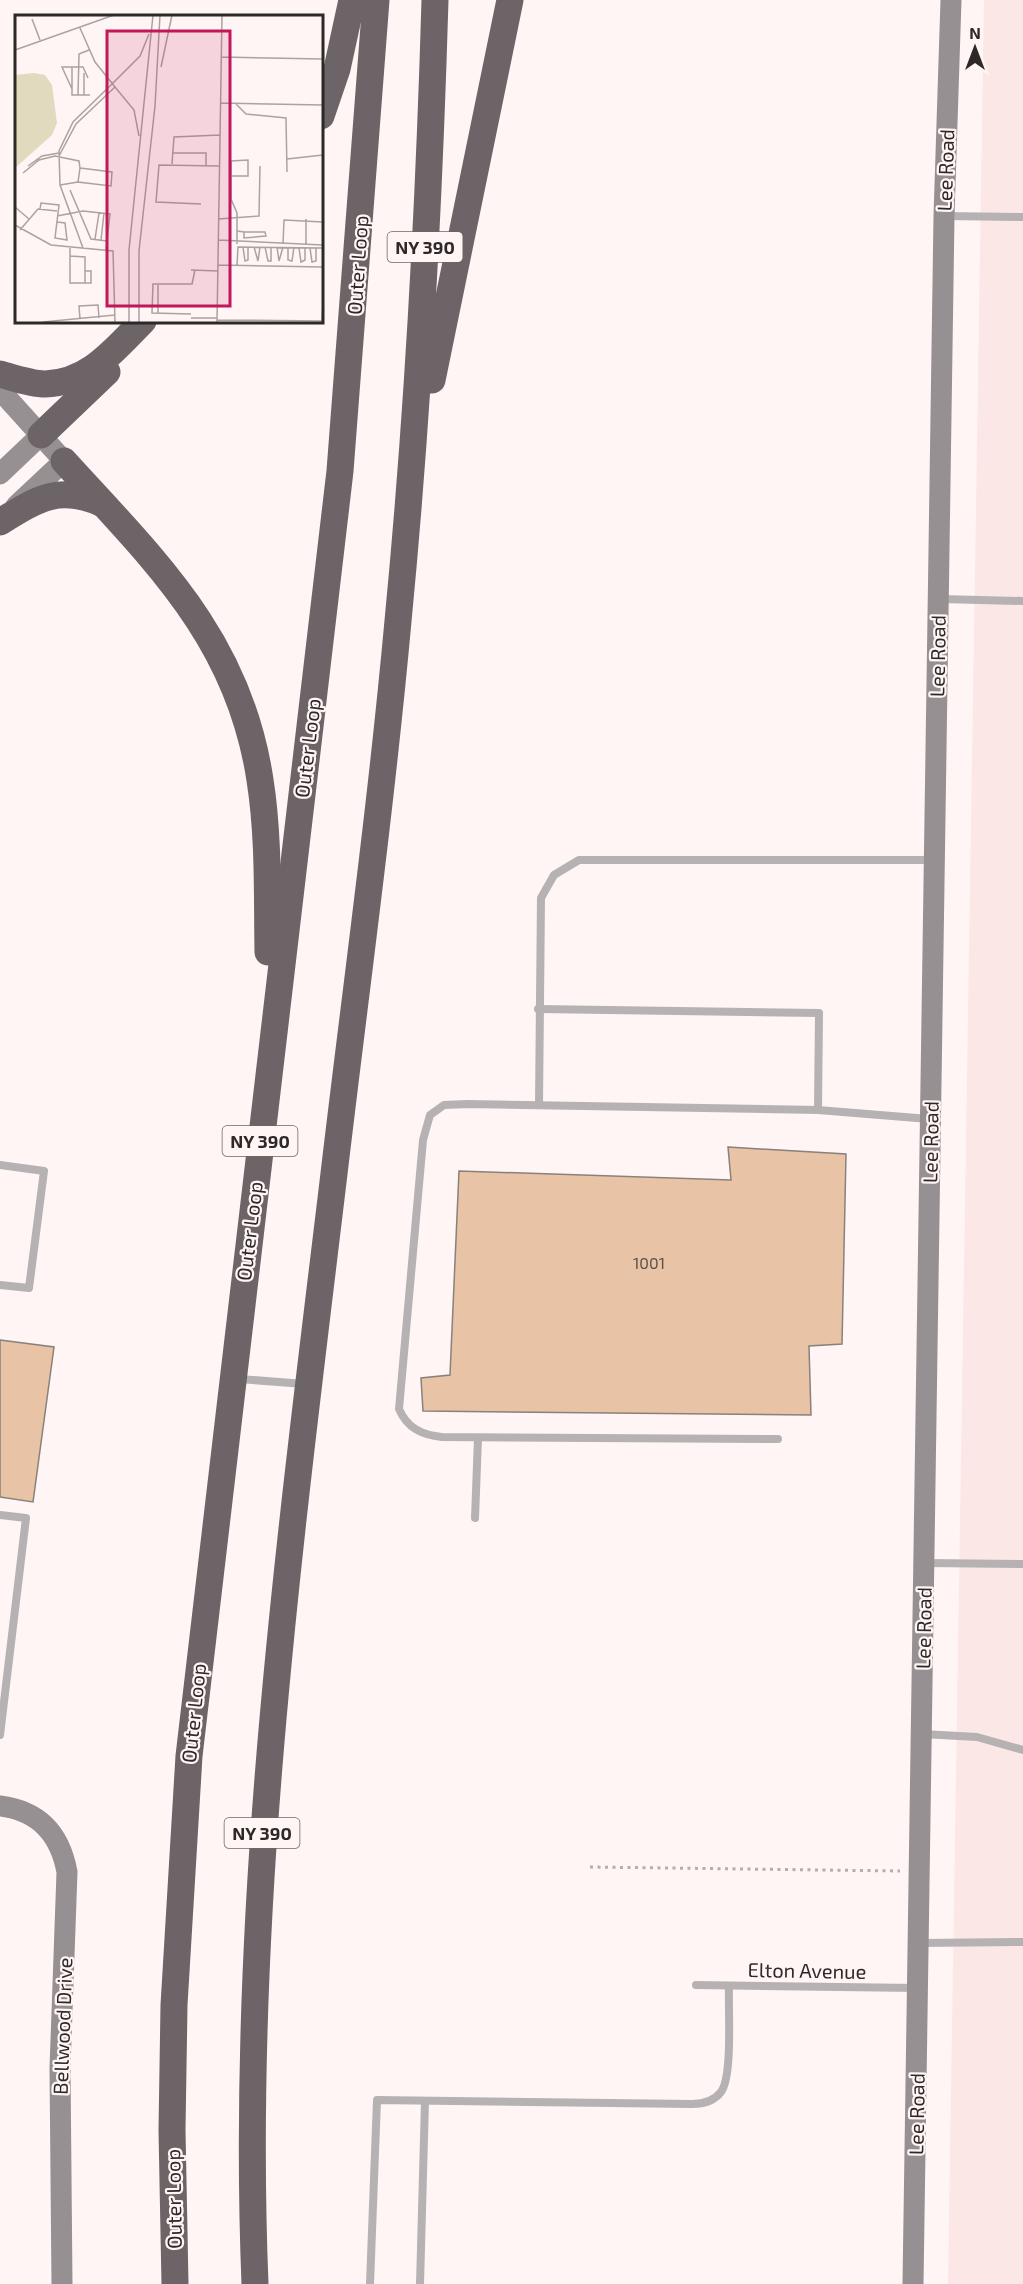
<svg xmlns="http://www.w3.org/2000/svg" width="1023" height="2284" font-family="'Exo 2',sans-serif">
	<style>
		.built { fill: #fbe7e5 }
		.building { fill: #e9c3a5; stroke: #88817c; stroke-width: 1.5 }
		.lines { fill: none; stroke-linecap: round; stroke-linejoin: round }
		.path { stroke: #b4adac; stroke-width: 3; stroke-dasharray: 3 4.5; stroke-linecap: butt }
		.lane { stroke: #b6b2b4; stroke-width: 8 }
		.secondary { stroke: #979093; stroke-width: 21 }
		.highway { stroke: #6c6467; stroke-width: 27 }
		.labels { text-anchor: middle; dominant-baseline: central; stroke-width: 4.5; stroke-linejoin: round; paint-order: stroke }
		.number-label { font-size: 16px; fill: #5c5047 }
		.shield { fill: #fef5f4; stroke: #6c6665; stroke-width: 1.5 }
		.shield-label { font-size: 18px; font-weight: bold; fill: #2d2928 }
		.street-label { font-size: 20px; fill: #2d2928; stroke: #fef5f4 }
		.inset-road { fill: none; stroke: #aaa3a2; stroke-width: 1.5 }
		.view { fill: #c2185b; fill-opacity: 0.15; stroke: #c2185b; stroke-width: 3 }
		.inset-edge { fill: none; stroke: #2d2928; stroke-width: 3 }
	</style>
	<rect width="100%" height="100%" fill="#fef5f4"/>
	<path class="built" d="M984 0H1023V2284H948Z"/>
	<g class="building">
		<path d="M728 1147 846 1154 842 1344 809 1346 811 1415 423 1411 421 1378 450 1375 459 1171 731 1180Z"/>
		<path d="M0 1340 54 1347 33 1502 0 1497Z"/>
	</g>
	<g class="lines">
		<path class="path" d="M590 1867 900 1871"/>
		<g class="lane">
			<path d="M945 216 1023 217"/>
			<path d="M941 599 1023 601"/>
			<path d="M538 1009 819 1013 818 1110"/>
			<path d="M539 1105 541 898 554 875 579 860H932"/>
			<path d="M0 1165 44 1171 29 1288 0 1285"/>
			<path d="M239 1379 305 1384"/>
			<path d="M778 1439 442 1437C422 1435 407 1428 399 1409L423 1140 430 1115 444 1105 468 1104 818 1110 929 1119"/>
			<path d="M0 1515 26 1518 0 1735"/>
			<path d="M475 1518 478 1438"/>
			<path d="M926 1563 1023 1564"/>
			<path d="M922 1734 977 1737 1023 1750"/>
			<path d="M920 1943 1023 1942"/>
			<path d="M696 1985 917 1988"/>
			<path d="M370 2284 377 2100 692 2104C703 2104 714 2101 721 2092 733 2076 728 2008 729 1986"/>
			<path d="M420 2284 425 2101"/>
		</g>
		<g class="secondary">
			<path d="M0 390 64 461 16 506"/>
			<path d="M0 474 41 435"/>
			<path d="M0 1806C39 1811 60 1834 67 1872L60 2068 62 2284"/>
			<path d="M913 2284 944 216 951 0"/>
		</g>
		<g class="highway">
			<path d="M321 116 337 69 352 0"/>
			<path d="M0 374C14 378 31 384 45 384 89 383 114 350 143 321"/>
			<path d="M432 380 510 0"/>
			<path d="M41 435 107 372"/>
			<path d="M64 461C155 561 239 639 260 780 269 837 267 895 268 952"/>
			<path d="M0 522C37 499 60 484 103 504"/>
			<path d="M175 2284 172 2130 174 2005 189 1756 340 471 376 0"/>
			<path d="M255 2284C240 1914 289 1548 333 1182 355 995 381 808 398 621 418 414 429 207 435 0"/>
		</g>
	</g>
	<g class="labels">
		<g class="number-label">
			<text x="649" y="1262">1001</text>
		</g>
		<g class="shield">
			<rect x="387.5" y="232" width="75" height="30" rx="4.5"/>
			<rect x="222.5" y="1126" width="75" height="30" rx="4.5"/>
			<rect x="224.5" y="1818" width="75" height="30" rx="4.5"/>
		</g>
		<g class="shield-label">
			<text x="425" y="247">NY 390</text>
			<text x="260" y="1141">NY 390</text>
			<text x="262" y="1833">NY 390</text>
		</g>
		<g class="street-label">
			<text transform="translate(945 170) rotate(-88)">Lee Road</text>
			<text transform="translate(357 265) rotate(-86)">Outer Loop</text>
			<text transform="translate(937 656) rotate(-89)">Lee Road</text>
			<text transform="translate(307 748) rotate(-83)">Outer Loop</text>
			<text transform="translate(930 1142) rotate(-89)">Lee Road</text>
			<text transform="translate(249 1231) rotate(-83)">Outer Loop</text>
			<text transform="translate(923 1628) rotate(-89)">Lee Road</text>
			<text transform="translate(193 1713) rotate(-84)">Outer Loop</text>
			<text transform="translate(807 1970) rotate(1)">Elton Avenue</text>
			<text transform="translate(62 2026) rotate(-88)">Bellwood Drive</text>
			<text transform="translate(916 2114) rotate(-89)">Lee Road</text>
			<text transform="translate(173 2199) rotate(-91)">Outer Loop</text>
		</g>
	</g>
	<g transform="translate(15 15)">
		<rect width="308" height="308" fill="#fef5f4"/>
		<path d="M19 58 30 60 37 70 42 108 37 120 0 153V60Z" fill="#e2dabf"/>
		<path class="inset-road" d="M17 4 25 25M0 35 99 0M206 42 308 44M57 52V80H75M146 52 157 0M97 69 125 41 134 19M100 72 119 95 124 121M57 74 47 52H68L73 63M63 80 64 39 74 35M69 80V58M205 88 308 90M221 89 231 99 271 103 272 157M157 138H191V150M44 141 61 109 100 72 80 47 65 13M272 144 308 140M157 149 159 122 205 120M13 151 27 141 44 138M65 153 97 157 96 171 63 167ZM8 158 24 145 40 141 64 146 65 153M216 161H233V145L216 146V184L222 198V229M45 170 63 167M55 175 76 224 92 226M186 189 141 187 144 150 204 151M0 192 14 204M25 194 26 188 44 190 40 223 52 225 50 208 42 207M42 201 68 196 95 199 91 234M203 204 244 201 245 151M0 210 36 230 98 236 100 307M5 215 23 194 42 196M222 216 229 217V223L251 221 250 217H229M80 224 84 198M86 225 89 198M203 225 308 230M268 229 269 205 308 207M291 230V204M228 232 230 246 233 245V232M239 232 243 246 245 232M250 232 253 246H256V232M262 232 264 246 268 232M273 232V245L277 246 279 232M55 233V268H76V256H70V268M68 233 45 170 44 136 58 107 97 69M284 233 286 247 290 245V233M295 233 297 247 301 246V233M55 241 70 242V256M203 250 308 252M222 250 223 232 308 233M176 255 203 256M143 298V270M176 299 137 298 138 269H177L180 255M176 303H202M65 304 64 291 83 290 84 303M202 305 308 306M307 306 308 288M28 307 100 300M114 307V235L138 0M124 307V236L140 91 145 0M202 307 207 0"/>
		<path class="view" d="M92 16H215V291H92Z"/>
		<rect width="308" height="308" class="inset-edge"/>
	</g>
	<g transform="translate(975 48)" stroke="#fef5f4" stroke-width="4.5" paint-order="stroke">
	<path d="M0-4.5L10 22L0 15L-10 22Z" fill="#2d2928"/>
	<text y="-9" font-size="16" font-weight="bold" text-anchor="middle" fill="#2d2928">N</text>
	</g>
</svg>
